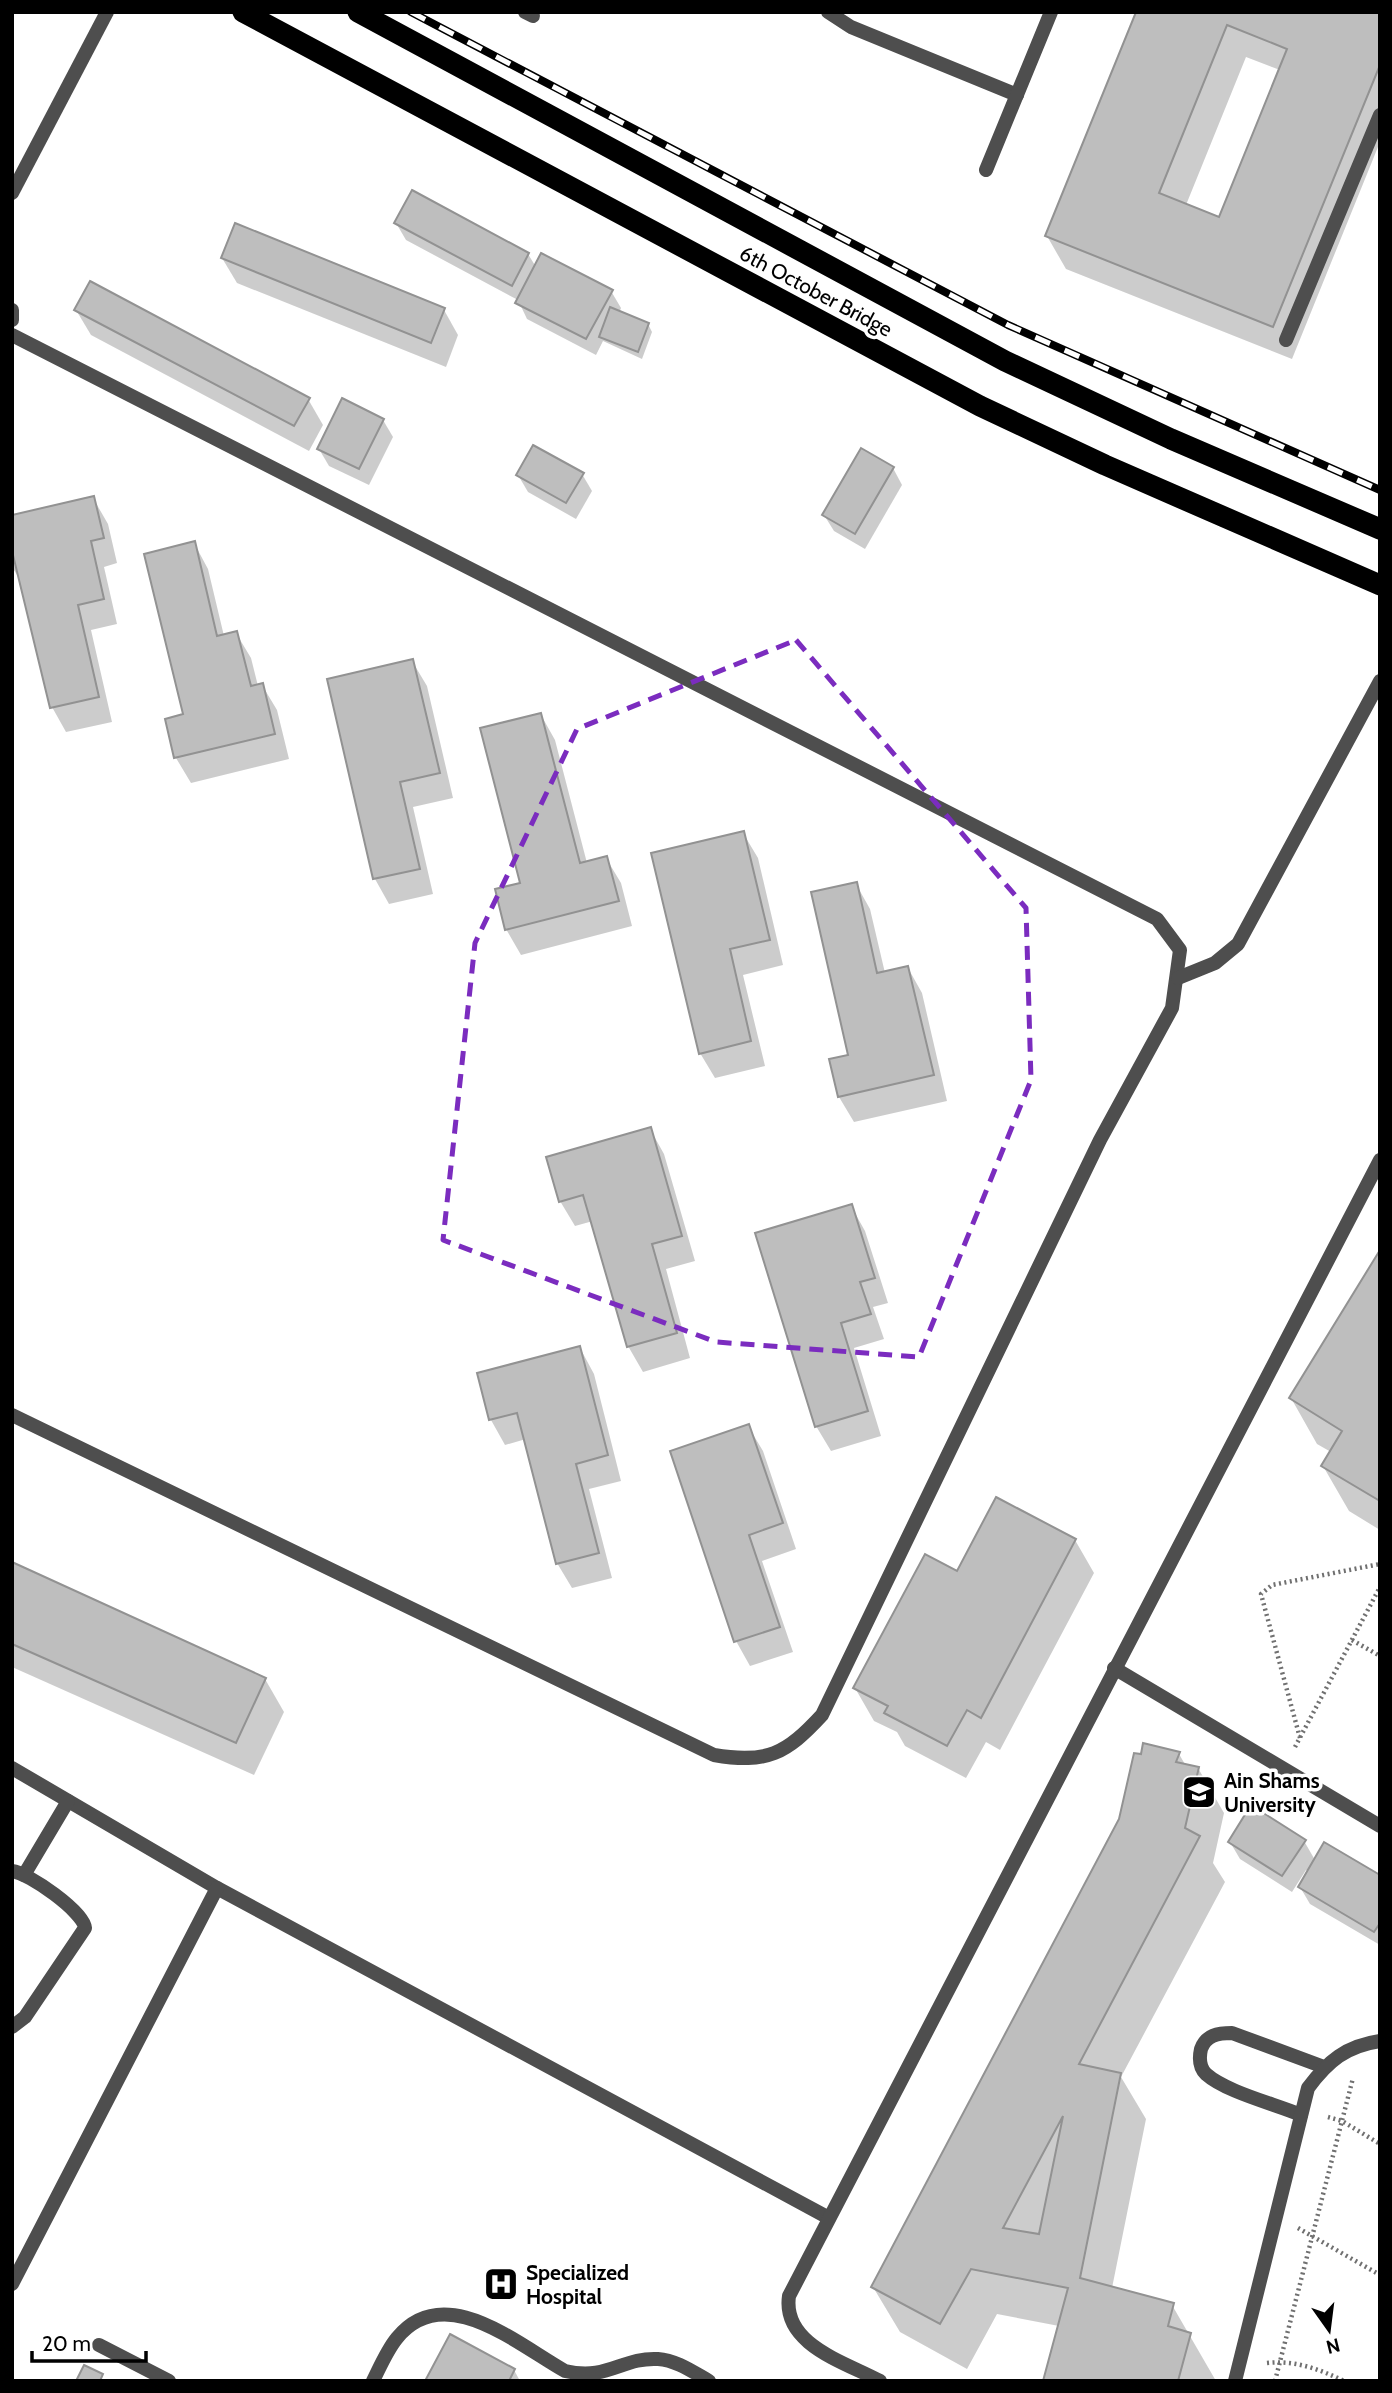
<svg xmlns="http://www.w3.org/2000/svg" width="1392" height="2393" font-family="Cabin,sans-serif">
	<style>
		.shadow { fill: #0003; fill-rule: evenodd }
		.building { fill: #bebebe; stroke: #929292; stroke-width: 2; fill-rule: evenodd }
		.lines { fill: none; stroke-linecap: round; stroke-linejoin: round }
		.path { stroke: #707070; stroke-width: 4.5; stroke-dasharray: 2 3.5; stroke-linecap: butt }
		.lane { stroke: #4e4e4e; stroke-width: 14 }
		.highway { stroke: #000; stroke-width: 21 }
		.rail-casing { stroke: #000; stroke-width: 8 }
		.rail { stroke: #fff; stroke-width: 5; stroke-dasharray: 16; stroke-linecap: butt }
		.marked { fill: none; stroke: #7b2cbf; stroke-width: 5; stroke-dasharray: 14 9; stroke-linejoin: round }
		.labels { text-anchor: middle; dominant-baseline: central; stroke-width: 7; stroke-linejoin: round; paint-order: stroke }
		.street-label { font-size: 21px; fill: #000; stroke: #fff }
		.poi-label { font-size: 21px; font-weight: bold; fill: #000; stroke: #fff; text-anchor: start }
	</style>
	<rect width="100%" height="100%" fill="#fff"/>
	<g class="shadow">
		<path d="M1137 12H1380V142L1292 359 1066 269 1047 236ZM1246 57 1280 70 1220 219 1186 205Z"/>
		<path d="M396 223 528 254 536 267 611 291 621 308 619 313 648 324 652 332 642 359 603 341 596 355 527 319 518 300 406 240Z"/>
		<path d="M222 258 444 310 458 335 446 367 237 283Z"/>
		<path d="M76 310 308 399 323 425 309 451 91 335Z"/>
		<path d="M383 420 393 437 369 485 329 466 319 449Z"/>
		<path d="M893 468 902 485 865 549 834 531 824 515Z"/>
		<path d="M582 474 592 491 576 519 528 492 518 475Z"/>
		<path d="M93 498 108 524 117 563 104 567 117 624 91 630 112 722 66 732 52 707 19 578 12 567V517Z"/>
		<path d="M194 543 208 569 224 636 236 633 251 658 258 686 262 685 277 710 289 759 191 783 176 758 167 720 185 716Z"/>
		<path d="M412 661 427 686 453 798 413 807 433 894 389 904 375 879 329 680Z"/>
		<path d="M541 715 555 740 587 863 606 858 621 883 632 926 521 955 506 929 522 884Z"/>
		<path d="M743 833 758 858 783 965 743 975 765 1066 715 1078 700 1053Z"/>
		<path d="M856 884 870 909 885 973 908 968 922 993 947 1101 854 1122 839 1097 831 1060 850 1056Z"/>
		<path d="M650 1129 664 1154 695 1261 666 1269 690 1358 643 1372 628 1346 593 1221 575 1226 560 1201Z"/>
		<path d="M851 1206 865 1231 888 1303 873 1307 884 1339 854 1348 881 1436 831 1451 816 1426Z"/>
		<path d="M1380 1253V1530L1349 1511 1323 1466 1331 1452 1317 1444 1291 1398Z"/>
		<path d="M580 1348 594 1374 621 1481 589 1489 612 1578 572 1588 557 1563 526 1439 505 1445 491 1420 479 1374Z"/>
		<path d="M748 1426 763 1451 796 1549 762 1561 793 1652 750 1666 736 1641Z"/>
		<path d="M1075 1540 1094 1573 1000 1750 986 1742 966 1778 905 1746 897 1732 874 1721 855 1688Z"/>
		<path d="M12 1563 265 1679 284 1712 254 1775 12 1667Z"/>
		<path d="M1179 1754 1186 1766 1198 1768 1224 1813 1213 1863 1225 1882 1121 2077 1146 2119 1112 2288 1172 2305 1216 2381H1045L1059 2326 997 2314 967 2369 900 2332 873 2287Z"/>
		<path d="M1304 1841 1315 1860 1380 1877V1945L1310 1904 1300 1887 1309 1872 1306 1870 1292 1892 1240 1859 1230 1842Z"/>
		<path d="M514 2370 520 2381H427Z"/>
	</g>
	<g class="building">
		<path d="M1136 12H1380V65L1273 327 1045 236ZM1227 25 1287 49 1219 217 1159 193Z"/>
		<path d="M412 190 529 253 512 286 394 223Z"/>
		<path d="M235 223 445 308 431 343 221 258Z"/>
		<path d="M541 253 613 290 586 339 515 303Z"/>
		<path d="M90 281 310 398 294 426 74 310Z"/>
		<path d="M610 307 649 323 638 352 599 337Z"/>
		<path d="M342 398 384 419 359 469 317 449Z"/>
		<path d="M533 445 584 473 566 503 516 475Z"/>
		<path d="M861 448 894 467 855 534 822 515Z"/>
		<path d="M94 496 104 538 91 541 104 599 78 605 99 697 50 708 12 551V515Z"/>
		<path d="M195 541 217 636 237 631 251 686 263 683 275 734 174 758 165 719 183 714 144 554Z"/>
		<path d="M413 659 440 773 400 782 420 869 373 879 327 679Z"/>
		<path d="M541 713 580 863 607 856 619 901 505 930 495 889 520 883 480 728Z"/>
		<path d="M744 831 770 940 730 949 751 1041 699 1054 651 853Z"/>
		<path d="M857 882 877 973 908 966 934 1075 838 1097 829 1059 848 1055 811 892Z"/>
		<path d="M651 1127 682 1236 652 1244 677 1333 627 1347 583 1195 559 1202 546 1157Z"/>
		<path d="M852 1204 875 1278 860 1282 871 1314 841 1323 868 1411 815 1427 755 1233Z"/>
		<path d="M1380 1250V1501L1321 1466 1342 1431 1289 1398Z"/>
		<path d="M580 1346 608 1455 576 1464 599 1553 556 1564 517 1413 489 1420 477 1373Z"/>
		<path d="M749 1424 783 1523 749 1535 780 1627 734 1642 670 1451Z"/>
		<path d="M996 1497 1076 1539 981 1718 967 1710 947 1746 884 1713 888 1706 853 1688 925 1554 957 1571Z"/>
		<path d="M12 1562 266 1678 236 1743 12 1644Z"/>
		<path d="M1143 1743 1180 1752 1176 1762 1199 1767 1185 1828 1200 1836 1079 2064 1121 2073 1080 2278 1174 2303 1168 2326 1191 2333 1178 2381H1043L1068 2288 971 2269 940 2324 871 2287 1119 1819 1134 1753 1141 1754ZM1063 2116 1039 2234 1003 2228Z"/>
		<path d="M1251 1805 1306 1840 1282 1876 1228 1842Z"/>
		<path d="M1324 1842 1380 1875V1923L1374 1932 1298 1887Z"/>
		<path d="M450 2334 515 2369 509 2381H425Z"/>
		<path d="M84 2365 103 2374 100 2381H76Z"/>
	</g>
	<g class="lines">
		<g class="path">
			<path d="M1352 1640 1380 1656"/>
			<path d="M1300 1738 1261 1594 1272 1585 1380 1564"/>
			<path d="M1295 1747 1380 1587"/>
			<path d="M1328 2117 1342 2121 1380 2144"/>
			<path d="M1298 2228 1380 2275"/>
			<path d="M1267 2363C1295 2360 1319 2369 1344 2381"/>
			<path d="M1275 2381 1353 2078"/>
		</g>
		<g class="lane">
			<path d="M525 12 533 16"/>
			<path d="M828 12 851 27 1017 95"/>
			<path d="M986 170 1051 12"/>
			<path d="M12 193 107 12"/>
			<path d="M12 310V320"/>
			<path d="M12 335 1157 919 1180 950 1172 1008 1100 1140 822 1715C786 1754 767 1764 714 1755L12 1415"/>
			<path d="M1286 340 1380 115"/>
			<path d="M1178 978 1215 963 1238 944 1380 681"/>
			<path d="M1114 1668 1380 1826"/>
			<path d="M12 1768 217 1888 829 2218"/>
			<path d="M12 1871C29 1873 84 1912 85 1928L25 2017 12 2027"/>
			<path d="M24 1875 68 1801"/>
			<path d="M1301 2115C1275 2104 1226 2092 1206 2074 1199 2067 1199 2058 1201 2049 1206 2035 1218 2033 1232 2033L1324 2067"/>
			<path d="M12 2284 217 1888"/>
			<path d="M99 2345 169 2381"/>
			<path d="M373 2381C380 2367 387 2350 397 2338 444 2280 517 2344 565 2371 608 2381 622 2357 658 2359 676 2360 693 2372 709 2381"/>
			<path d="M880 2381C845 2362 782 2345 789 2296L1380 1160"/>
			<path d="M1235 2381 1308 2088C1328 2061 1346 2046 1380 2041"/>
		</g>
		<g class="highway">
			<path d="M243 12 980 406 1105 465 1380 585"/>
			<path d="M358 12 1005 361 1171 439 1380 529"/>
		</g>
		<g class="rail-casing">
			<path id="rail" d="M411 12 1008 325 1380 490"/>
		</g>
		<use href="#rail" class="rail"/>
	</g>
	<path class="marked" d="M796 640 1026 908 1031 1080 919 1357 716 1342 443 1240 475 943 577 729Z"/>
	<defs>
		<g id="university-square" transform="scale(1.75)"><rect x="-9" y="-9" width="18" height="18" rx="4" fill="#000" stroke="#fff"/><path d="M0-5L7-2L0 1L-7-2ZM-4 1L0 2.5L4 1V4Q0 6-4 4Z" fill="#fff"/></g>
		<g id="hospital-square" transform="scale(1.75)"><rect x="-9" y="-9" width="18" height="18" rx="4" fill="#000" stroke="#fff"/><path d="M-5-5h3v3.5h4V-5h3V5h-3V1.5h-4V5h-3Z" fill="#fff"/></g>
	</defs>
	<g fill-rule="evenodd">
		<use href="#university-square" x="1199" y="1792"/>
		<use href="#hospital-square" x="501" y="2284"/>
	</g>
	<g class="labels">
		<g class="street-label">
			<text transform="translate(816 291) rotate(28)">6th October Bridge</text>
		</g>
		<g class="poi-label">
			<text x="1224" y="1780">Ain Shams<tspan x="1224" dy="24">University</tspan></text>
			<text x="526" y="2272">Specialized<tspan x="526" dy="24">Hospital</tspan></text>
		</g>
	</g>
	<rect width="1392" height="2393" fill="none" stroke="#000000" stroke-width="28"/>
	<g transform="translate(1329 2330) rotate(166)" stroke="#ffffff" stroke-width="5" paint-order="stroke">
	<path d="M0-5L12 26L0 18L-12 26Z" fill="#000000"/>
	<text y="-10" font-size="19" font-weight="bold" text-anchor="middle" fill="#000000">N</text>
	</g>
	<path d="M32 2351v10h114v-10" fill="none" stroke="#000000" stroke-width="3.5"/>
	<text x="42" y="2351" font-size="21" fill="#000000" stroke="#ffffff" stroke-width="5" paint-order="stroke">20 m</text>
</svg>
